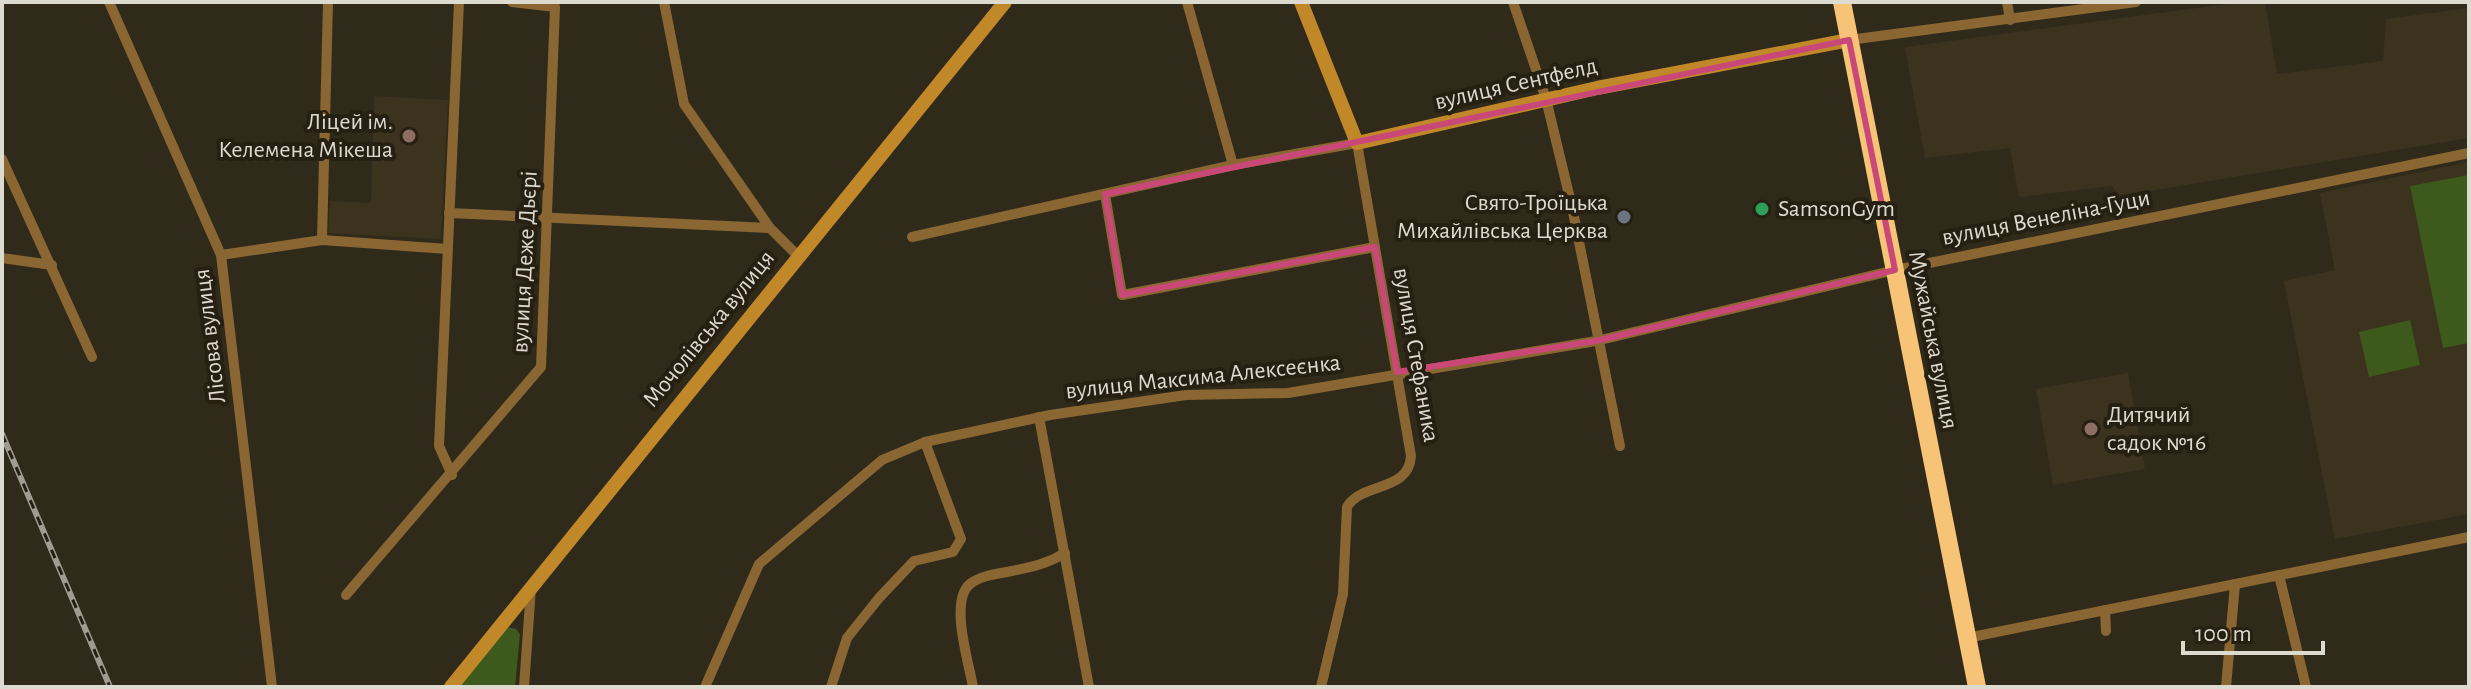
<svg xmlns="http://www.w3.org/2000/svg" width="2471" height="689" font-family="'Alegreya Sans',sans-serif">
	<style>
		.built { fill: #3c331e }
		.green { fill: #3d591c }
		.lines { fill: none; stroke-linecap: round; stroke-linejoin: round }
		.street { stroke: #8a6732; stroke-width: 10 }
		.secondary { stroke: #c18829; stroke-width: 14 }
		.highway { stroke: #f7c377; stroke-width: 18 }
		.rail-casing { stroke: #a09c91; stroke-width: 6 }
		.rail { stroke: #262012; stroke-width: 3; stroke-dasharray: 9; stroke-linecap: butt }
		.marked { fill: none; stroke: #c94878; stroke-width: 6; stroke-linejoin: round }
		.education-dot { fill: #8d6e63; stroke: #262012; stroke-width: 3 }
		.leisure-dot { fill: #2e9e5b; stroke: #262012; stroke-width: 3 }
		.worship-dot { fill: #6b7280; stroke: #262012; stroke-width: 3 }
		.labels { text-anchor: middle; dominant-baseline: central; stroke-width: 8; stroke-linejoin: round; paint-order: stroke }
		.street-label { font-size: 24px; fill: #dddad0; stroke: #262012 }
		.poi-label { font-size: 24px; fill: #dddad0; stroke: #262012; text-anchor: end }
	</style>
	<rect width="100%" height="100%" fill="#302a1b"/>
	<g class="built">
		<path d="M2242 2H2265L2277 74 2383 61 2386 19 2469 8V138L2119 196 2112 186 2019 197 2010 148 1925 158 1905 47Z"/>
		<path d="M374 96 448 100 441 239 328 233 330 201 371 203Z"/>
		<path d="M2469 162V514L2335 539 2284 281 2335 270 2320 193Z"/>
		<path d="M2128 373 2145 469 2053 485 2036 389Z"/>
	</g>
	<g class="green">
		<path d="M2469 175V343L2443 348 2410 186Z"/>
		<path d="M2410 320 2420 365 2369 377 2359 332Z"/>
		<path d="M507 627 516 629 520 634 515 687H459Z"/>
	</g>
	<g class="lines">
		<g class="street">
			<path d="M109 2 221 255 272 687"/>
			<path d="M664 2 684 104 770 228 797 255"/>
			<path d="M1187 2 1233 165"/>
			<path d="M1513 2 1546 99 1572 207 1620 446"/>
			<path d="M2007 2 2010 20"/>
			<path d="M1849 40 2136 2"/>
			<path d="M2 159 92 357"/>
			<path d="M1105 194 1122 295 1375 247"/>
			<path d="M449 213 770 228"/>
			<path d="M912 237 1233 165 1357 143 1411 456C1409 492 1362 482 1347 507L1343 594 1321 687"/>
			<path d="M322 240 328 2"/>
			<path d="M221 255 322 240 447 249"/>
			<path d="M2 258 52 265"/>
			<path d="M1039 417 1089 687"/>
			<path d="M452 475 439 446 459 2"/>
			<path d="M2279 575 2306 687"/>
			<path d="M346 595 541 367 555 7 512 2"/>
			<path d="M2105 610 2106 631"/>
			<path d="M1967 638 2469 537"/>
			<path d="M524 687 531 588"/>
			<path d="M705 687 759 564 882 460 925 442 1050 415 1186 395 1288 393 1596 341 1895 270 2469 153"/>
			<path d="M831 687 847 638 879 598 914 561 953 552 961 539 925 442"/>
			<path d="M973 687C969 663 949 601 970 584 981 575 998 574 1012 571 1031 567 1047 564 1065 553"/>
			<path d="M2226 687 2235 584"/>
		</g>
		<g class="secondary">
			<path d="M1301 2 1357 143 1597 88 1849 40"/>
			<path d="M451 687 1005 2"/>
		</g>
		<path class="highway" d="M1842 2 1977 687"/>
		<g class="rail-casing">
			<path id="rail" d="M2 434 110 687"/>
		</g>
		<use href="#rail" class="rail"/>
	</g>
	<path class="marked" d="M1849 40 1895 270 1596 341 1397 372 1375 247 1122 295 1105 194Z"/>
	<g class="education-dot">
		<circle cx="409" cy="136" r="8"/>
		<circle cx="2091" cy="429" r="8"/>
	</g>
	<circle class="leisure-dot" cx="1762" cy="209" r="8"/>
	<circle class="worship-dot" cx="1624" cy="217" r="8"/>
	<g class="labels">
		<g class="street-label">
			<text transform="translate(1516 84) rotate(-13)">вулиця Сентфелд</text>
			<text transform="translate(2046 218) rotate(-11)">вулиця Венеліна-Гуци</text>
			<text transform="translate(525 262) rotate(-87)">вулиця Деже Дьєрі</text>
			<text transform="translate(709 329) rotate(-51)">Мочолівська вулиця</text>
			<text transform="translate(210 336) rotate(-97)">Лісова вулиця</text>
			<text transform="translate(1933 340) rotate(79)">Мужайська вулиця</text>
			<text transform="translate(1416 355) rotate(80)">вулиця Стефаника</text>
			<text transform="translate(1203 377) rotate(-6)">вулиця Максима Алексеєнка</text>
		</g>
		<g class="poi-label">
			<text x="393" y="122">Ліцей ім.<tspan x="393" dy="28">Келемена Мікеша</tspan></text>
			<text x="1608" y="203">Свято-Троїцька<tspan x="1608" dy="28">Михайлівська Церква</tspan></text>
			<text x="1778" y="209" text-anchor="start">SamsonGym</text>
			<text x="2107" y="415" text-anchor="start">Дитячий<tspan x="2107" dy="28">садок №16</tspan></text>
		</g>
	</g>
	<rect width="2471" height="689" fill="none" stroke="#dddad0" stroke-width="8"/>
	<path d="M2183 641v12h140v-12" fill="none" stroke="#dddad0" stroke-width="4"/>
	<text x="2195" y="641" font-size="24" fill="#dddad0" stroke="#262012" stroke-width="6" paint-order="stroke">100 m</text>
</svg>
